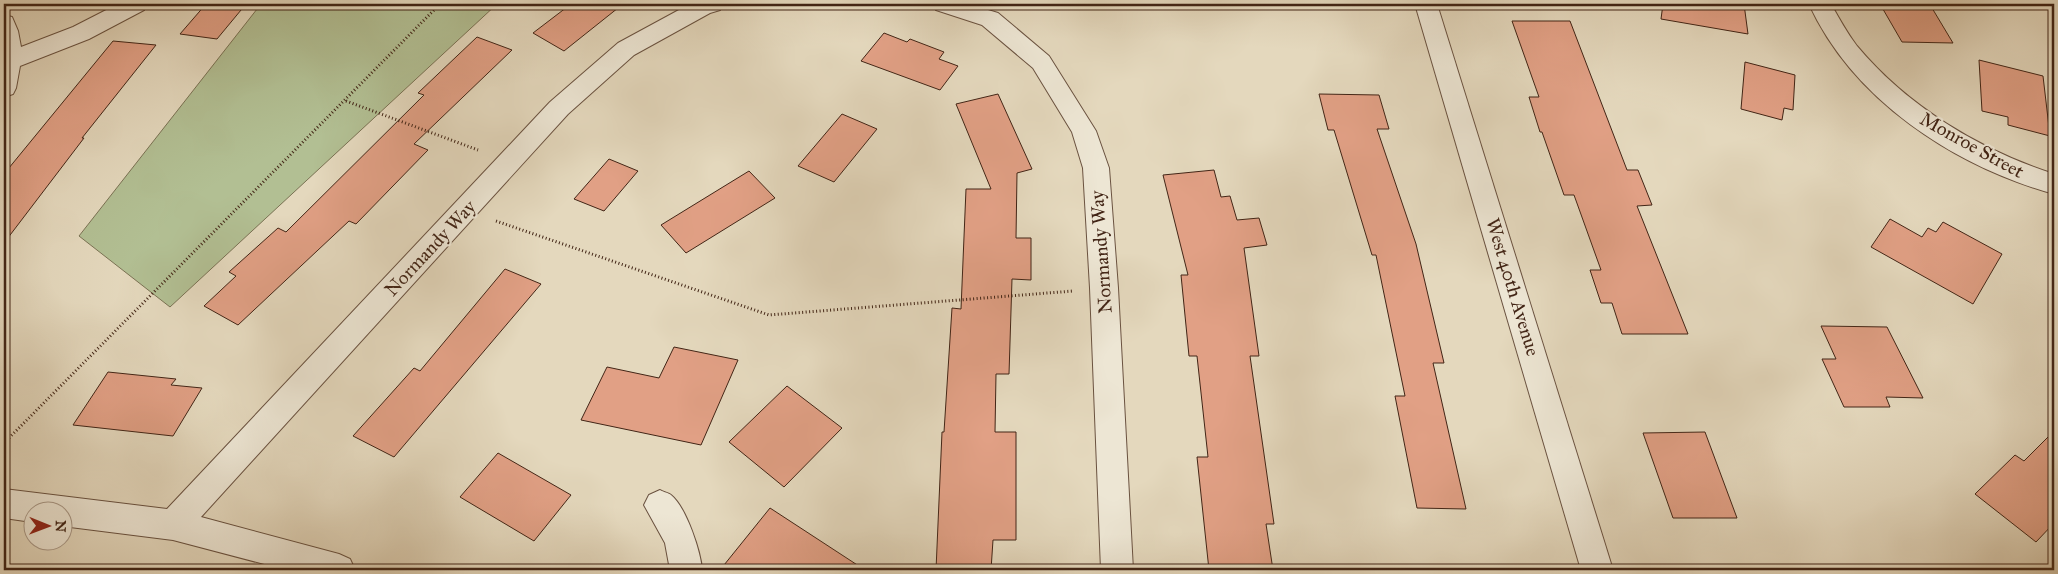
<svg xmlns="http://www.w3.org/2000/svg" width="2058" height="574" font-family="'IM FELL Great Primer',serif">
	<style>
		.green { fill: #b2bf93; stroke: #7a7254 }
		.building { fill: #e1a085; stroke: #422516 }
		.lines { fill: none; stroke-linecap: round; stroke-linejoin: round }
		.minor-casing { stroke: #6a5240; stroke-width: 2 }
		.path { stroke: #422516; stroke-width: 3; stroke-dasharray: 1 2.5; stroke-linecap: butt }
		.minor { fill: #ede6d4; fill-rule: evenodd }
		.labels { text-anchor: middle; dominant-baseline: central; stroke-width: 4.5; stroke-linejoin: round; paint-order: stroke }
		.street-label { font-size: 19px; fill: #422516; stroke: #ede6d4 }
	</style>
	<rect width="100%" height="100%" fill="#e4d8bd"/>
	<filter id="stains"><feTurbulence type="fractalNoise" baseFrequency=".004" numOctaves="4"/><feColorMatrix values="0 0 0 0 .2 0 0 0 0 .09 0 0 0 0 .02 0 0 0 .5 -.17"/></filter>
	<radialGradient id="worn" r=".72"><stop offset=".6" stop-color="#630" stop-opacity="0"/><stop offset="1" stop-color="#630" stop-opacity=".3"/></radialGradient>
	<path class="green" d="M261 4H497L170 307 79 236Z"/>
	<g class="building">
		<path d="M206 4H246L217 39 180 34Z"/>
		<path d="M571 4H623L564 51 533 33Z"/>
		<path d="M1663 4H1744L1748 34 1661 19Z"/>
		<path d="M1880 4H1919L1921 8H1932L1953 43 1902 42Z"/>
		<path d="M1512 21H1570L1627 170H1638L1652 205 1637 206 1688 334H1622L1612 303H1601L1590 270H1601L1574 195H1564L1542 132H1540L1529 97H1539Z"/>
		<path d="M884 33 907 42 910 39 944 52 939 59 958 66 940 90 861 61Z"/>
		<path d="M477 37 512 50 414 144 428 150 356 224 349 221 238 325 204 306 236 276 229 272 278 228 286 232 424 95 418 93Z"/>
		<path d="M113 41 156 45 82 138H84L4 243V174Z"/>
		<path d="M1979 60 2043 76 2050 136 2008 125V117L1982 111Z"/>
		<path d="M1745 62 1795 75 1793 110 1784 108 1782 120 1741 109Z"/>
		<path d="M998 94 1032 169 1017 173 1016 238H1031V280L1012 279 1009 374H996L995 432H1016V540H993L991 570H936L942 432H944L952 308 961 309 966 189H991L956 104Z"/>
		<path d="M1319 94 1379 95 1389 129H1377L1416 244 1444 363H1433L1466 509 1417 508 1395 396H1405L1376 255H1372L1334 130H1328Z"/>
		<path d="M842 114 877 129 834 182 798 166Z"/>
		<path d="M609 159 638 171 604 211 574 199Z"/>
		<path d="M1214 170 1221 197 1230 196 1237 220 1259 218 1267 245 1244 248 1259 356H1250L1274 524H1266L1273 570H1209L1197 457H1208L1197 356H1189L1181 275H1188L1163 175Z"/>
		<path d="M749 171 775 198 686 253 661 225Z"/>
		<path d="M1890 219 1922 237 1928 228 1936 232 1943 222 2002 254 1973 304 1871 247Z"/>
		<path d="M505 269 541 284 394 457 353 436 414 368 420 371Z"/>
		<path d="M1821 326 1887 327 1923 398 1886 397 1890 407H1844L1822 359H1836Z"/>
		<path d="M674 347 738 360 701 445 581 420 607 367 659 378Z"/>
		<path d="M108 372 176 379 171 385 202 388 173 436 73 425Z"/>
		<path d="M787 386 842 428 784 487 729 442Z"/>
		<path d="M2054 431V523L2036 542 1975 494 2015 455 2024 461Z"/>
		<path d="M1705 432 1737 518H1673L1643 433Z"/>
		<path d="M498 453 571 495 534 541 460 497Z"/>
		<path d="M770 508 865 570H720Z"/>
	</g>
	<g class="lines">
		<g class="minor-casing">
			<g id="minor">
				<path d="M118 4H147L144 10 89 39 20 66 16 88 13 94 4 97V15L12 17 18 31 21 47 73 27Z"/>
				<path d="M690 4H723L720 10 710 13 634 55 568 114 201 517 339 554 350 559 355 570H287L173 540 62 526V512H32V522L4 518V489L167 509 550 102 618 43Z"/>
				<path d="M933 4H968L998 13 1049 56 1096 131 1109 168 1118 288 1133 570H1101L1090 288 1083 168 1072 132 1033 68 982 25 936 10Z"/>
				<path d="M1415 4H1437L1613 570H1581Z"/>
				<path d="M1809 4H1831C1839 18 1847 33 1857 46 1908 107 1980 150 2054 174V194C1954 166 1853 100 1809 4Z"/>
				<path d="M660 490C663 492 669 493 671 495 686 507 701 552 702 570H670L665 543 644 505 649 495Z"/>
			</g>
		</g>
		<g class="path">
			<path d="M346 101 478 150"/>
			<path d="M496 221 769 315 1073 291"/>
			<path d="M4 443 440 4"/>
		</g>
		<use href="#minor" class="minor"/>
	</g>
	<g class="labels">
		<g class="street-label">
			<text transform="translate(1972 145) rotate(29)">Monroe Street</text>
			<text transform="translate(430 248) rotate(-47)">Normandy Way</text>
			<text transform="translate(1101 252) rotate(-94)">Normandy Way</text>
			<text transform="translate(1513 287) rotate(73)">West 40th Avenue</text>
		</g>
	</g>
	<rect width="2058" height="574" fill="none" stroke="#e4d8bd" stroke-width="20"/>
	<rect x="5" y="5" width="2048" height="564" fill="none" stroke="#422516" stroke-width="2.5"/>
	<rect x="10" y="10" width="2038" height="554" fill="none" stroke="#422516"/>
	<g transform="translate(48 526) rotate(91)"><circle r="24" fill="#ede6d4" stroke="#a99988"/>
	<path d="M0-4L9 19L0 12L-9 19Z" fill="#8f2418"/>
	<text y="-8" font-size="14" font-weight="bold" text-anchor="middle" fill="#422516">N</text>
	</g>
	<rect width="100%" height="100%" filter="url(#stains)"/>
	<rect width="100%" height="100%" fill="url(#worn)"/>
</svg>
